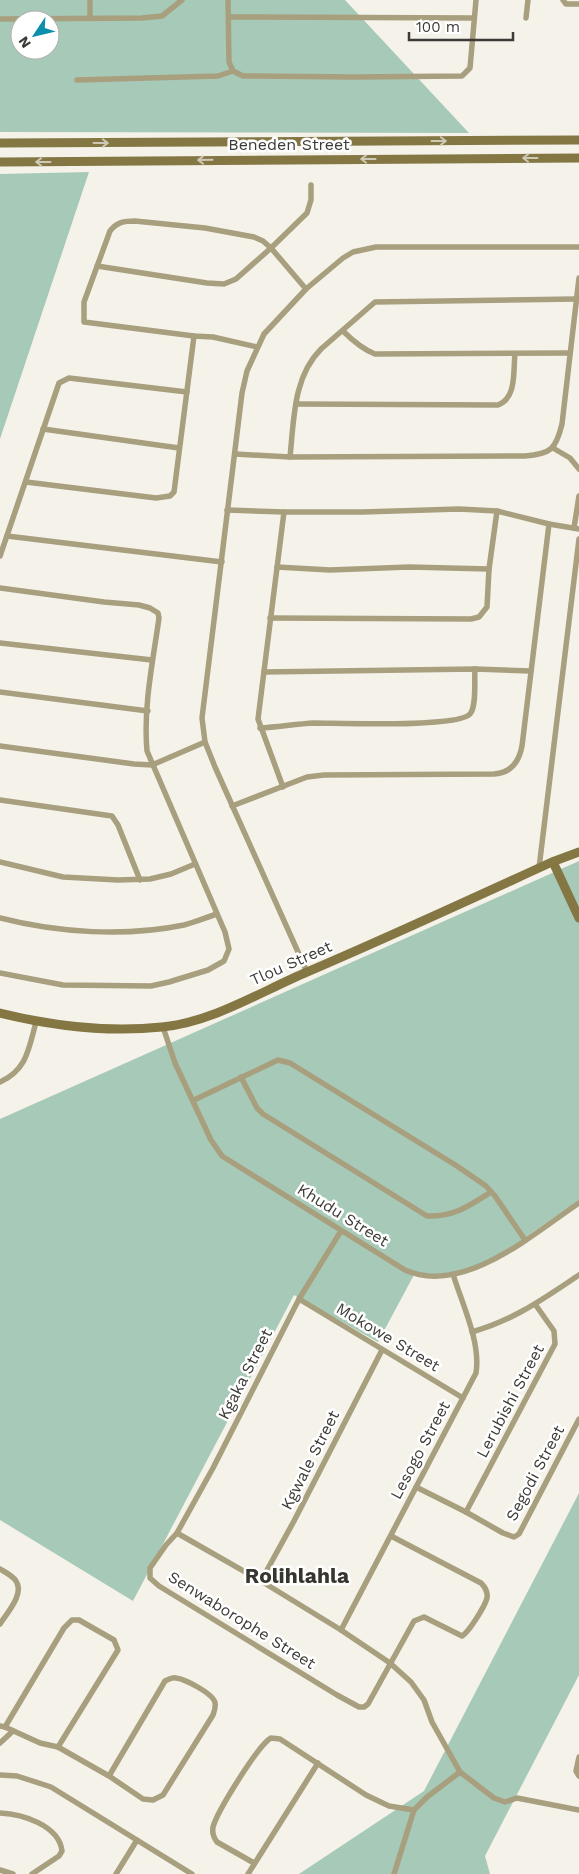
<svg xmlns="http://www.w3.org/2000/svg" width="579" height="1874" font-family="'Work Sans',sans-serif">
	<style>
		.green { fill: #a7c9b7; fill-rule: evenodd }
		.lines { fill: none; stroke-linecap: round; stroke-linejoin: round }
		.street { stroke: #a89f7e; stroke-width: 5.5 }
		.secondary { stroke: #847744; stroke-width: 9 }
		.oneway { stroke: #cec9b4 }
		.labels { text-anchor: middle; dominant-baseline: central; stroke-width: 5; stroke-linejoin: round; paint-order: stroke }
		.street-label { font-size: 16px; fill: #3c3b37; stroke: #fff }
		.district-label { font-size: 21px; font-weight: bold; fill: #36352e; stroke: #fff }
	</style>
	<rect width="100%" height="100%" fill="#f5f2ea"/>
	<g class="green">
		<path d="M0 0H345L469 133 0 132ZM20 20H50V50H20Z"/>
		<path d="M89 172 0 439V174Z"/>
		<path d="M579 861V1200L493 1260 455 1275 415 1273 378 1342 294 1295 133 1601 0 1520V1119Z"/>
		<path d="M579 1493V1675L485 1856 490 1874H299L424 1791Z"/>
	</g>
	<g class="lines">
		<g class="street">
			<path d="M90 0V18"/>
			<path d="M228 0 229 62 233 71 243 76 355 77 462 76 470 68 476 0"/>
			<path d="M563 0 566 4H579"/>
			<path d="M229 17 474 18"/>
			<path d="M526 18 528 0"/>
			<path d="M0 19 142 18 162 16 182 0"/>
			<path d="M77 80 218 76 233 71"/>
			<path d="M97 266 207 283 224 284 236 279 271 248 307 213 311 200V185"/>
			<path d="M343 331C353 341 362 349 375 354L570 353"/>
			<path d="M257 347 213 337 194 336 84 322V302L110 231C117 222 124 221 135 221L205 228 254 237 263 241 271 248 306 289"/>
			<path d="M296 404 498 405C517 398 513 371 515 354"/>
			<path d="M43 429 179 448"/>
			<path d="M553 448 570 458 579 469"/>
			<path d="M235 454 290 457 525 456C551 454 556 449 562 424L579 278"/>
			<path d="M290 457C294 420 293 377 321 349L375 302 576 299"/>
			<path d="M26 482 156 498 170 496 174 492 194 336"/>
			<path d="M227 510 284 512H363L459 509 497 511 549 524 579 529"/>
			<path d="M574 528 579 496"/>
			<path d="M7 536 222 562"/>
			<path d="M0 556 59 383 69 378 187 392"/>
			<path d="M277 567 330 570 409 567 489 569"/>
			<path d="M0 588 104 602 139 605 150 608 158 613 159 618C153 661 143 707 147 751L225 932 229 949 224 961 208 970 169 982 151 986 63 985 0 973"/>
			<path d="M270 618 471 619 479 617 487 607 489 569 497 511"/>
			<path d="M0 643 152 660"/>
			<path d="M264 672 475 669 531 671"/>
			<path d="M0 692 148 711"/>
			<path d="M260 728C278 727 296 724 314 723 338 723 458 728 470 714 477 706 474 679 475 669"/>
			<path d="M0 746 134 764 152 765 205 742"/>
			<path d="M283 787 258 719 284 512"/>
			<path d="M0 800 112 816 118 825 140 880"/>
			<path d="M232 806 307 777 324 775 494 774C511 773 519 762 522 746L549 524"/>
			<path d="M0 862 63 877 118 880 150 879 171 874 195 864"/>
			<path d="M539 868 579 539"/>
			<path d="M0 918C58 933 126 937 184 925 196 922 207 917 217 914"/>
			<path d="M307 972 215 767 205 742 202 718 242 393 247 371 264 334 306 289 343 258 353 252 376 247H579"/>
			<path d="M163 1027 175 1063 211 1140 222 1156 405 1270C463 1296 533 1234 579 1203"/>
			<path d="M241 1077 257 1108 263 1114 427 1216C454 1217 469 1206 491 1192"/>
			<path d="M0 1082C27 1070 29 1048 36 1022"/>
			<path d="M194 1100 278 1060 290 1063 457 1166 486 1186 495 1196 525 1240"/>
			<path d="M341 1231 299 1299 213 1468 177 1533 166 1545 150 1568V1578L159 1586 337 1695 359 1707H364L368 1704 414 1621 424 1617 462 1636C469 1632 485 1606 487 1598 488 1592 485 1587 481 1583L391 1536"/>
			<path d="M299 1299 463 1398"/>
			<path d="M472 1332C514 1320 543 1299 579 1275"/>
			<path d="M416 1487 466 1512 503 1533 514 1537 519 1534 579 1419"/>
			<path d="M466 1512 555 1344 554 1331 535 1304"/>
			<path d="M177 1533 261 1581 341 1630 390 1663 411 1682 424 1700 432 1722 460 1772 494 1798 505 1802 517 1798 579 1810"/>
			<path d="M0 1569C5 1572 13 1576 16 1581 25 1594 6 1614 0 1624"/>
			<path d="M261 1581 294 1521 382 1350"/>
			<path d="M341 1630 476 1373C481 1342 462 1304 453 1274"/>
			<path d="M0 1726 5 1727 40 1743 58 1747 109 1776 143 1799 153 1800 163 1795 213 1715C214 1712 216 1707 215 1703 214 1694 185 1679 176 1678 172 1677 169 1679 165 1681L109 1776"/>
			<path d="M5 1727 64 1628 72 1620H79L114 1640 118 1650 58 1747"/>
			<path d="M0 1743 13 1731"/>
			<path d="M579 1757 576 1771 579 1776"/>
			<path d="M0 1775 17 1776 51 1787 192 1874"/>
			<path d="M0 1813C22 1814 59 1825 62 1851L59 1856 32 1874"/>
			<path d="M254 1863 217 1842C213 1837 212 1833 213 1827 217 1812 258 1745 271 1738L280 1739 366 1795 389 1806 414 1810"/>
			<path d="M0 1870 13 1874"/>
			<path d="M116 1874 137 1840"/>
			<path d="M248 1874 318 1763"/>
			<path d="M394 1874 414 1810 427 1797 460 1772"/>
		</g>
		<g class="secondary">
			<path d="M0 143 579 140"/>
			<path d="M0 162 579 158"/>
			<path d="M553 862 579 918"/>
			<path d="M0 1013C53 1026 107 1033 162 1027 213 1022 260 992 307 972 389 937 471 899 552 862L579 852"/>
		</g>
	</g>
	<defs><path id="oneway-shaft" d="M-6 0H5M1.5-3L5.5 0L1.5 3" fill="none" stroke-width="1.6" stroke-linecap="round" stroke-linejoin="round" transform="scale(1.25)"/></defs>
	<g class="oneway">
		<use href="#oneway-shaft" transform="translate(439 141)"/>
		<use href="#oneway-shaft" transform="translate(101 143)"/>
		<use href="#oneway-shaft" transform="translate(530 158) rotate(180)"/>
		<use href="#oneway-shaft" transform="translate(368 159) rotate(180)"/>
		<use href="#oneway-shaft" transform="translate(205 160) rotate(179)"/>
		<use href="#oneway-shaft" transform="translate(43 162) rotate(180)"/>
	</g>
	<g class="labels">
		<g class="street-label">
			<text x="289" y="144">Beneden Street</text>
			<text transform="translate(291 963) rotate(-24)">Tlou Street</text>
			<text transform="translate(343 1215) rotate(32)">Khudu Street</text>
			<text transform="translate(388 1337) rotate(31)">Mokowe Street</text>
			<text transform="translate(245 1374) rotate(-63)">Kgaka Street</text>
			<text transform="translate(510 1401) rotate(-62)">Lerubishi Street</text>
			<text transform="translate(420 1450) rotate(-62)">Lesogo Street</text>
			<text transform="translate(310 1460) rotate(-63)">Kgwale Street</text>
			<text transform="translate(535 1473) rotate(-62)">Segodi Street</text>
			<text transform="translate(242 1620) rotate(32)">Senwaborophe Street</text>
		</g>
		<g class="district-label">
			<text x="297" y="1575">Rolihlahla</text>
		</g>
	</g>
	<g transform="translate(35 35) rotate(235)"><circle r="24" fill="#ffffff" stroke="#b1b1af"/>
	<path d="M0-4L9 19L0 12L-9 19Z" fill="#0c8ead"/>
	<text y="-8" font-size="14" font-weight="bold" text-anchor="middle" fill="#3c3b37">N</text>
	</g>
	<path d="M409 32v8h104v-8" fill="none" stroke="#3c3b37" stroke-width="2.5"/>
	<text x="416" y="32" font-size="15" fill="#3c3b37" stroke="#ffffff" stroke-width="4" paint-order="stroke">100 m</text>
</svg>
